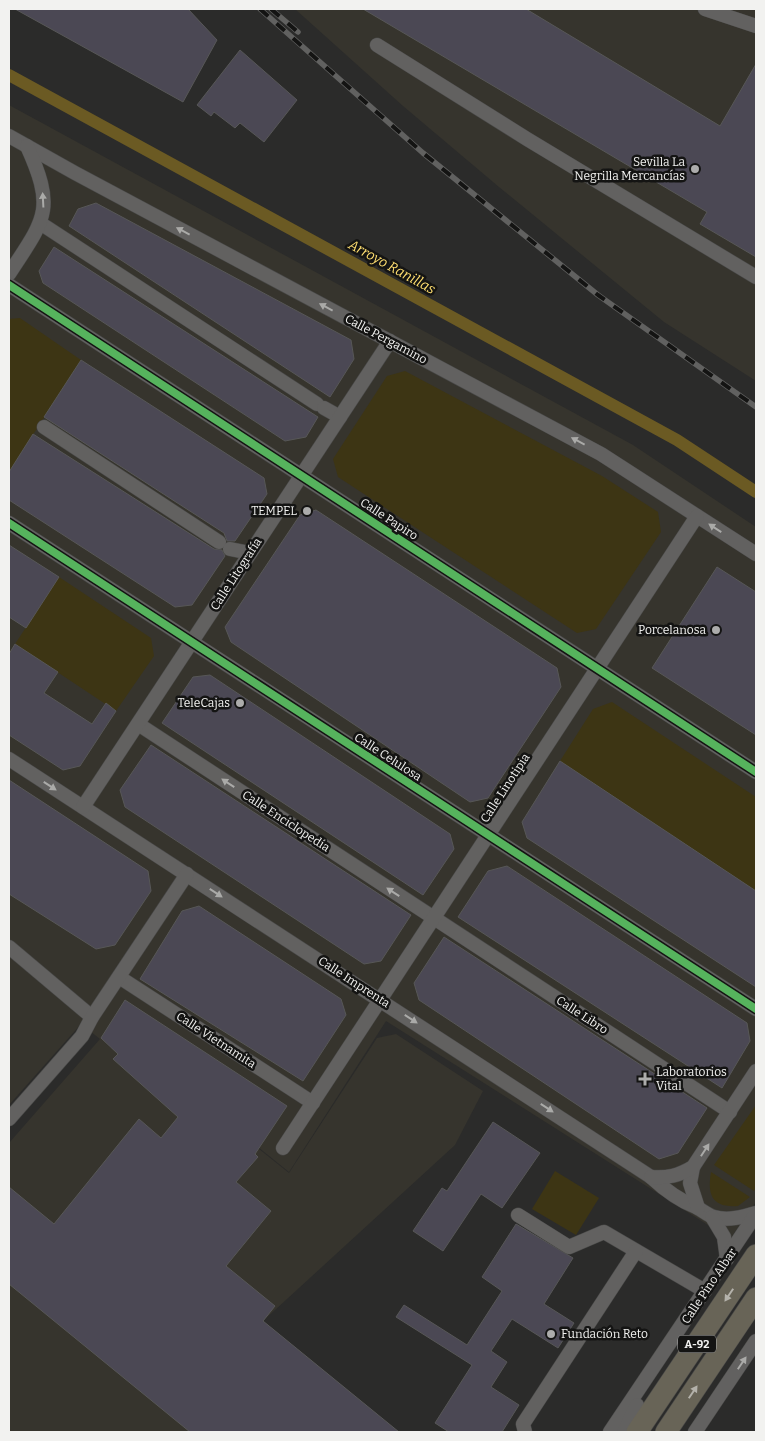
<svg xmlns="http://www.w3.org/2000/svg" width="765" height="1441" font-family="Bitter,serif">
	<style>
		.built { fill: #36342d }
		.green { fill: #3d3514 }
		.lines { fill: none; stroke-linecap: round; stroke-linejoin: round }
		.canal { stroke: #6b5a23; stroke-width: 12 }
		.building { fill: #4b4854; stroke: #575757 }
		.minor-casing { stroke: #484847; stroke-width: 15 }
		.highway-casing { stroke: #484847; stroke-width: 22 }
		.minor { stroke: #626160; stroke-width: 14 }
		.highway { stroke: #686457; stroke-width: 21 }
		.rail-casing { stroke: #616160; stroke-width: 5.5 }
		.rail { stroke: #141413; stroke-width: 4; stroke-dasharray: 11; stroke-linecap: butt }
		.cycleway-casing { stroke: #141413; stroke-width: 11 }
		.cycleway { stroke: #56b35d; stroke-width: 8 }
		.oneway { fill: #aaaaa8 }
		.oneway2 { fill: #b4b2ab }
		.poi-dot { fill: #acacab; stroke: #141413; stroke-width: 2 }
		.labels { text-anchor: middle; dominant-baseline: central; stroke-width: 5; stroke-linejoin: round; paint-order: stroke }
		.shield { fill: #141413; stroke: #afafae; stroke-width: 1 }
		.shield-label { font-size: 11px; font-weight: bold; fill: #f2f2f0 }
		.poi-label { font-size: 12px; fill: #f2f2f0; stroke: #141413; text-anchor: end }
		.street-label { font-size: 12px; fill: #f2f2f0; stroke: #141413 }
		.water-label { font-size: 14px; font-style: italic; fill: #fede70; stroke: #141413 }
	</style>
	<rect width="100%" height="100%" fill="#2b2b2a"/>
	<g class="built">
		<path d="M295 9H756V381L664 322 499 187 403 106Z"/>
		<path d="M9 105 633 445 756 527V1202L730 1239 386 1021 289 1172 120 1036 111 1047 105 1043 111 1048 120 1038 289 1173 377 1038 396 1034 483 1091 455 1145 263 1321 399 1432H9V1143L100 1039 81 1024 9 1105Z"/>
	</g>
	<g class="green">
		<path d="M20 318 81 360 9 472V319Z"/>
		<path d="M405 371 602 476 658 512 661 532 596 629 577 633 338 477 333 459 387 376Z"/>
		<path d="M59 577 151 638 154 656 116 711 15 644Z"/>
		<path d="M612 702 756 797V891L560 761 593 709Z"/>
		<path d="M756 1105V1187L754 1191 714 1165Z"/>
		<path d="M555 1171 599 1198 576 1235 532 1209Z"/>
		<path d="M711 1172 750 1197 738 1206C712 1208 707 1195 711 1172Z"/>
	</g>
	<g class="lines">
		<path class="canal" d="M9 75 677 440 756 492"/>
	</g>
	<g class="building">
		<path d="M15 9H188L217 40 183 102Z"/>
		<path d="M363 9H526L720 126 756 64V257L700 224 707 212Z"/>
		<path d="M240 50 297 100 264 142 240 123 235 128 214 112 211 116 197 105Z"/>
		<path d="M96 203 351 340 354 359 330 397 69 226 78 209Z"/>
		<path d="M54 247 318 417 306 437 285 441 43 283 39 271Z"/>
		<path d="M81 360 264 478 267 494 235 541H227L224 533 44 417Z"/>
		<path d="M33 434 214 549 222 550 225 556 192 605 175 607 9 500V472Z"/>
		<path d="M316 510 557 668 561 687 488 798 470 802 231 642 225 627 300 515Z"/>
		<path d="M9 545 59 577 26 628 9 617Z"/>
		<path d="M717 567 756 592V735L652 668Z"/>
		<path d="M15 644 58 672 44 693 92 724 106 703 116 711 80 766 63 770 9 735V654Z"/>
		<path d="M210 675 450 834 454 849 423 895 162 723 193 677Z"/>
		<path d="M151 745 411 915 381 961 364 964 125 807 120 790Z"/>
		<path d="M560 761 756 891V987L527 838 522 822Z"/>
		<path d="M9 780 148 871 151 891 115 945 96 949 9 894Z"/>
		<path d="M507 866 747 1023 750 1041 722 1088 458 917 488 871Z"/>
		<path d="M199 906 341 999 346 1015 303 1081 140 979 182 911Z"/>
		<path d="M444 937 707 1108 678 1153 659 1159 419 1000 414 983Z"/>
		<path d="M125 1000 287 1106 255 1154 258 1157 236 1182 271 1211 226 1266 275 1306 263 1321 399 1432H190L9 1284V1187L54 1224 139 1119 161 1138 178 1117 113 1059 118 1054 101 1038Z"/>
		<path d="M493 1122 540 1153 502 1208 481 1194 443 1251 413 1231 442 1188 447 1191Z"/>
		<path d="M516 1224 573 1258 544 1304 574 1323 558 1348 512 1319 491 1351 507 1362 491 1387 519 1405 502 1432H449L435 1423 472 1365 396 1317 404 1305 467 1345 502 1291 482 1277Z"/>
	</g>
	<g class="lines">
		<g class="minor-casing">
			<g id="minor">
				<path d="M705 9 756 26"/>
				<path d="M377 45 527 139 756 277"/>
				<path d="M9 136 75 173 601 454 756 554"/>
				<path d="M40 223 317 404"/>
				<path d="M9 274C45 219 56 210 27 146"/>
				<path d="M9 285 756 772"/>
				<path d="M324 408 340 417"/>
				<path d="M44 427 219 542"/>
				<path d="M9 523 756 1009"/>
				<path d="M230 549 250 553"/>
				<path d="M138 724 730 1112"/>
				<path d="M9 759 651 1177C665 1190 678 1200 696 1207 702 1210 707 1215 714 1217 728 1221 742 1217 756 1213"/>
				<path d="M83 807 390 341"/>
				<path d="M9 947 92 1017"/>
				<path d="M119 977 313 1103"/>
				<path d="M9 1119 82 1036 92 1017 187 874"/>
				<path d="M283 1148 697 516"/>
				<path d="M693 1167 690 1183 698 1208"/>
				<path d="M651 1177C668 1178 678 1176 693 1167L756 1071"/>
				<path d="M518 1215 569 1247 604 1232 705 1291"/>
				<path d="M712 1217 724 1237 727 1259"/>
				<path d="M525 1432 523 1424 636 1251"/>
				<path d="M610 1432 756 1214"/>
				<path d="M624 1432 637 1405"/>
				<path d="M695 1432 756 1341"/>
			</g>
		</g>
		<g class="highway-casing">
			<g id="highway">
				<path d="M637 1432 756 1255"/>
				<path d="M666 1432 756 1298"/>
			</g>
		</g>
		<use href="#minor" class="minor"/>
		<use href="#highway" class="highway"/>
		<g class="rail-casing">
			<g id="rail">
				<path d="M260 9 423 153 598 295 756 407"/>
				<path d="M271 9 298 32"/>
			</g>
		</g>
		<use href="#rail" class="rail"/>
		<g class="cycleway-casing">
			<g id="cycleway">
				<path d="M9 285 756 772"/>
				<path d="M9 523 756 1009"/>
			</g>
		</g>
		<use href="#cycleway" class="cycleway"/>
	</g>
	<defs><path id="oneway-solid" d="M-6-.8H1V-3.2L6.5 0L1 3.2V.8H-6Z" transform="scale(1.25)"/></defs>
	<g class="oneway">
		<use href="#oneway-solid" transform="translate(43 200) rotate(-93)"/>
		<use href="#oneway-solid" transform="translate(183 231) rotate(-152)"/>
		<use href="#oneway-solid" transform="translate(326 307) rotate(-152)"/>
		<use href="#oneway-solid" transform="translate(578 441) rotate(-152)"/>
		<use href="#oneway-solid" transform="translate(715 528) rotate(-147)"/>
		<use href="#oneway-solid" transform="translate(228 783) rotate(-147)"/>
		<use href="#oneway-solid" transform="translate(50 786) rotate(33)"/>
		<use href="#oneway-solid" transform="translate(393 892) rotate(-147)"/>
		<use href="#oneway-solid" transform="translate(216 893) rotate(33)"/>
		<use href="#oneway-solid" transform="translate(411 1019) rotate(33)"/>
		<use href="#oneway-solid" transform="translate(547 1108) rotate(33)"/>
		<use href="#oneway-solid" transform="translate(705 1150) rotate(-57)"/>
		<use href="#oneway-solid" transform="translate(742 1363) rotate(-56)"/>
	</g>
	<g class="oneway2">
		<use href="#oneway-solid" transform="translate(729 1295) rotate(124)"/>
		<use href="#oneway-solid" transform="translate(693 1392) rotate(-56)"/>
	</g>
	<g class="poi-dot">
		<circle cx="695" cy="169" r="5"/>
		<circle cx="307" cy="511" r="5"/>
		<circle cx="716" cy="630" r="5"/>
		<circle cx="240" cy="703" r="5"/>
		<path d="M642.5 1071.5h5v5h5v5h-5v5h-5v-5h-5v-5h5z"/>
		<circle cx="551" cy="1334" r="5"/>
	</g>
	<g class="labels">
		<rect class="shield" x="678" y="1335.5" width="38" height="17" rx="4"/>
		<g class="shield-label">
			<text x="697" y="1344">A-92</text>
		</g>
		<g class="poi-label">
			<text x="685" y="162">Sevilla La<tspan x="685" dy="14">Negrilla Mercancías</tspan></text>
			<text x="297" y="511">TEMPEL</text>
			<text x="706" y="630">Porcelanosa</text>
			<text x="230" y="703">TeleCajas</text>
			<text x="656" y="1072" text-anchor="start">Laboratorios<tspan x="656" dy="14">Vital</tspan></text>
			<text x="561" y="1334" text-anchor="start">Fundación Reto</text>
		</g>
		<g class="street-label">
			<text transform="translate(386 339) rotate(28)">Calle Pergamino</text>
			<text transform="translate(389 519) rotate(33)">Calle Papiro</text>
			<text transform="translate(236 574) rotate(-57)">Calle Litografía</text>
			<text transform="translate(388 757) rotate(33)">Calle Celulosa</text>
			<text transform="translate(505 788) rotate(-57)">Calle Linotipia</text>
			<text transform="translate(286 821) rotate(33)">Calle Enciclopedia</text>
			<text transform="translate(354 982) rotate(33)">Calle Imprenta</text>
			<text transform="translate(582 1015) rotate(33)">Calle Libro</text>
			<text transform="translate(216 1040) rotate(33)">Calle Vietnamita</text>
			<text transform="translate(709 1286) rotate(-56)">Calle Pino Albar</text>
		</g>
		<g class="water-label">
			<text transform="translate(392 267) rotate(29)">Arroyo Ranillas</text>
		</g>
	</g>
	<rect width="765" height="1441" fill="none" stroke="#f2f2f0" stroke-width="20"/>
</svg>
